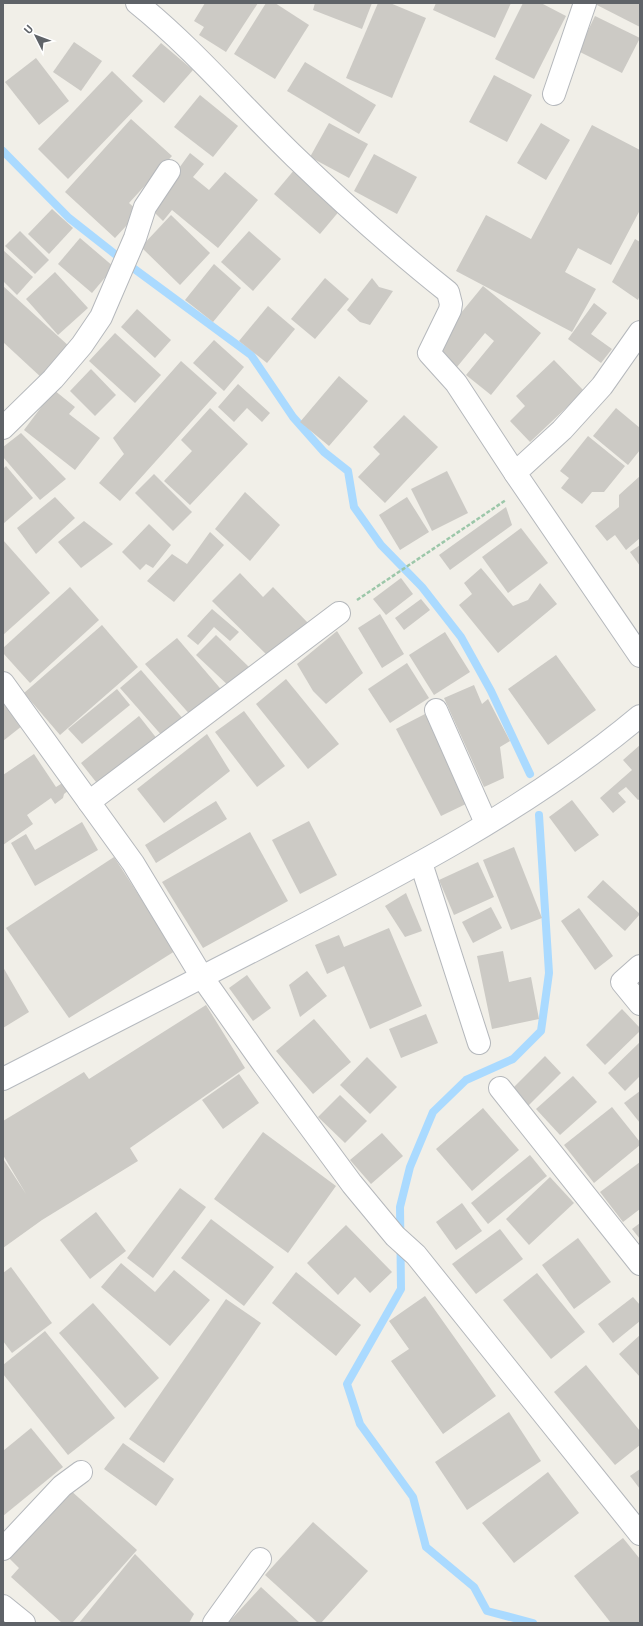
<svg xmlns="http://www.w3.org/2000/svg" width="643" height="1626" font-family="Roboto,sans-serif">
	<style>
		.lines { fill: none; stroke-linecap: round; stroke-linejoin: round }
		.stream { stroke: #aadaff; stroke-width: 8 }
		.building { fill: #cccac5 }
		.street-casing { stroke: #b5b8bc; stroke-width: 24 }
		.secondary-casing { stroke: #b6babf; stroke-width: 24 }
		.path { stroke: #9cc7a9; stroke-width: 2.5; stroke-dasharray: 4 2; stroke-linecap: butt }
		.street { stroke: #fff; stroke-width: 22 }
		.secondary { stroke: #fff; stroke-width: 22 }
	</style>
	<rect width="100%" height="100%" fill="#f1efe8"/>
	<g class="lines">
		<g class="stream">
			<path d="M3 151 69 218 125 262 251 355 293 417 324 452 348 471 354 507 381 545 422 587 461 637 491 691 530 774"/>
			<path d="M533 1623 487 1611 474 1587 426 1547 413 1497 360 1424 347 1384 401 1289 400 1207 410 1167 433 1112 466 1080 513 1059 541 1031 549 973 539 815"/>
		</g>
	</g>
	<g class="building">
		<path d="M205 3H258L226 52 199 35 204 27 194 21Z"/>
		<path d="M266 3H275L309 25 275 79 234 54Z"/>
		<path d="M315 3H372L362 29 313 10Z"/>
		<path d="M378 3H390L426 18 392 98 346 78Z"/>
		<path d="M436 3H511L495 38 433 10Z"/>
		<path d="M523 3H541L566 16 534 79 495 59Z"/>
		<path d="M593 3H640V27Z"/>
		<path d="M595 16 640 38 622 73 578 51Z"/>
		<path d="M74 42 102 61 81 91 53 72Z"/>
		<path d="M161 43 193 70 164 103 132 76Z"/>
		<path d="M36 58 69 101 39 125 5 82Z"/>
		<path d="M305 62 376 105 359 134 287 91Z"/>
		<path d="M112 71 143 101 68 179 38 149Z"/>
		<path d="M494 75 532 95 507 142 469 122Z"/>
		<path d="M200 95 238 126 213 157 174 127Z"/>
		<path d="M131 119 172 156 129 203 139 212 115 238 65 192Z"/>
		<path d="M329 123 368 144 349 178 310 157Z"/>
		<path d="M541 123 570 140 546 180 517 163Z"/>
		<path d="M592 125 640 150V210L611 265 578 248 565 272 596 289 572 332 456 271 486 215 531 239Z"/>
		<path d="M190 153 204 164 193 177 209 190 225 172 258 200 218 248 172 210 163 221 150 208Z"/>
		<path d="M374 154 417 177 397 214 354 191Z"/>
		<path d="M295 169 341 209 320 234 274 194Z"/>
		<path d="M52 209 73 228 49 254 28 234Z"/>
		<path d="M171 215 210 253 180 285 141 247Z"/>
		<path d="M20 231 49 260 35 274 5 246Z"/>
		<path d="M249 231 281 259 253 291 221 262Z"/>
		<path d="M80 238 114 267 92 293 58 264Z"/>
		<path d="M635 239 640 242V295L638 300 612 282Z"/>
		<path d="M3 250 33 277 17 295 3 281Z"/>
		<path d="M214 264 241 288 213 322 185 300Z"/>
		<path d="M55 272 88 308 58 335 26 299Z"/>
		<path d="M325 278 349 299 315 339 291 319Z"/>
		<path d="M372 278 379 287 393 291 370 325 360 322 347 310Z"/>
		<path d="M3 286 71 348 43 379 3 342Z"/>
		<path d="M483 286 541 333 491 395 466 375 494 341 485 333 457 367 433 347Z"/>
		<path d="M594 303 607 313 591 334 612 349 601 363 568 339Z"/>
		<path d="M268 306 295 329 267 363 239 341Z"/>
		<path d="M137 309 171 340 155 358 121 327Z"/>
		<path d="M115 333 161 375 135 403 89 361Z"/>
		<path d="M214 340 244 367 224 391 193 363Z"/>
		<path d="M554 360 584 391 530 442 510 421 525 406 516 396Z"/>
		<path d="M181 361 217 393 120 501 99 483 124 454 113 438Z"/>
		<path d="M91 369 116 395 95 416 70 391Z"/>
		<path d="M339 376 368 401 329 446 300 422Z"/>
		<path d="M238 384 270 413 262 422 247 408 234 422 218 407Z"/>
		<path d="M54 390 75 407 69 414 100 438 75 470 24 430Z"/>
		<path d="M210 408 248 444 190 505 164 481 192 451 181 440Z"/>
		<path d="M616 408 640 428V450L628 465 593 436Z"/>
		<path d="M404 415 438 447 385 503 358 477 380 454 373 447Z"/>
		<path d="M21 433 66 479 40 500 3 457V447Z"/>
		<path d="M588 436 625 466 604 492H592L582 504 561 488 569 478 560 471Z"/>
		<path d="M6 466 33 498 3 524V469Z"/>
		<path d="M447 471 468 513 432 531 411 489Z"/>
		<path d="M154 474 192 512 173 531 135 493Z"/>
		<path d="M640 476V538L626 550 615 535 607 541 595 526 619 507V495Z"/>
		<path d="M245 492 280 525 250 561 215 529Z"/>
		<path d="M55 497 75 518 36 554 17 528Z"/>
		<path d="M407 497 429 532 400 550 379 515Z"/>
		<path d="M506 507 512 525 450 570 439 555Z"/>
		<path d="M84 521 113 544 81 568 58 542Z"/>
		<path d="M149 524 171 545 153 568 146 564 140 570 122 552Z"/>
		<path d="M521 528 548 563 508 593 482 557Z"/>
		<path d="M210 532 224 545 174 602 147 581 172 554 187 564Z"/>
		<path d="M3 540 50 593 3 635Z"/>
		<path d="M640 545V566L630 552Z"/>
		<path d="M481 568 513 606 528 600 540 583 557 604 498 653 459 605 472 594 464 583Z"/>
		<path d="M240 573 263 597 273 587 308 623 271 659 212 601Z"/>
		<path d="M401 578 413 594 386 615 373 599Z"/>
		<path d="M70 587 99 620 30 683 3 653V648Z"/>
		<path d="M421 599 430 610 404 630 395 618Z"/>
		<path d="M212 609 239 632 230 641 214 627 198 645 187 636Z"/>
		<path d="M380 614 404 654 382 668 358 628Z"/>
		<path d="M102 625 138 667 60 735 24 693Z"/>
		<path d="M337 631 363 673 326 704 313 691 297 664Z"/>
		<path d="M445 632 470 672 434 695 409 655Z"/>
		<path d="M216 635 250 668 231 688 196 655Z"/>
		<path d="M177 638 225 694 193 718 145 664Z"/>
		<path d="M556 655 596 710 548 745 508 689Z"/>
		<path d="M407 663 429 698 390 723 368 689Z"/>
		<path d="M141 670 184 720 164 738 120 688Z"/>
		<path d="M286 679 339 744 308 769 256 704Z"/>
		<path d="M474 685 482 704 488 699 510 741 500 747 504 778 484 787 444 698Z"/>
		<path d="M117 689 130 705 82 744 68 729Z"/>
		<path d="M3 700 22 726 3 741Z"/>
		<path d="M244 711 285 766 257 787 215 732Z"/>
		<path d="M425 714 470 802 441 816 396 729Z"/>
		<path d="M139 716 158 740 100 787 81 763Z"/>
		<path d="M207 734 230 771 164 823 137 789Z"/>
		<path d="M640 745V799L638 800 626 787 618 793 626 802 613 813 600 798 632 770 623 760Z"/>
		<path d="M34 754 56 787 64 782 69 790 64 794 63 798 55 804 51 798 27 815 33 824 3 845V775Z"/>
		<path d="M572 800 599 835 575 852 549 817Z"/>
		<path d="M216 801 227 819 156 863 145 845Z"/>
		<path d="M309 821 337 875 300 894 272 840Z"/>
		<path d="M82 822 98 850 35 886 11 843 26 834 35 850Z"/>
		<path d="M250 832 288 901 203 948 162 882Z"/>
		<path d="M514 847 542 918 511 930 483 860Z"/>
		<path d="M114 857 175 951 69 1018 6 928Z"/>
		<path d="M478 862 494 897 454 915 439 880Z"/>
		<path d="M603 880 640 914 625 931 587 897Z"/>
		<path d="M406 893 422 931 405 937 385 906Z"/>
		<path d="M491 907 502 928 473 943 462 922Z"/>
		<path d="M579 908 613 956 595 970 561 921Z"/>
		<path d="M389 928 422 1006 370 1029 344 966 327 974 315 945 339 935 344 947Z"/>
		<path d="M503 951 509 982 531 977 539 1019 492 1029 477 956Z"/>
		<path d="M3 967 29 1012 3 1028Z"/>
		<path d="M307 971 327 996 300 1017 289 985Z"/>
		<path d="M247 975 271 1008 253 1021 229 988Z"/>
		<path d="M206 1005 245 1068 130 1148 138 1161 42 1220 3 1248 4 1160 26 1194 3 1155V1121L84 1072 89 1079Z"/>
		<path d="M622 1009 640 1028V1031L605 1065 586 1045Z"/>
		<path d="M426 1014 438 1043 401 1058 389 1029Z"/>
		<path d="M314 1019 351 1062 313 1094 276 1051Z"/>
		<path d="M640 1042V1076L625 1091 608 1073Z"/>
		<path d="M545 1056 561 1073 525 1109 509 1092Z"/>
		<path d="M367 1057 397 1087 370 1114 340 1085Z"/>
		<path d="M239 1074 259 1103 223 1129 202 1100Z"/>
		<path d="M573 1076 597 1102 560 1135 536 1109Z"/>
		<path d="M640 1091V1123L624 1103Z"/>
		<path d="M340 1095 367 1121 345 1143 318 1117Z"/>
		<path d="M612 1107 640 1142V1145L594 1183 564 1145Z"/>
		<path d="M483 1108 519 1150 472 1191 436 1149Z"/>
		<path d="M263 1132 336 1186 288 1253 214 1199Z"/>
		<path d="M382 1133 403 1156 371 1184 350 1160Z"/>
		<path d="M530 1155 547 1176 488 1224 471 1203Z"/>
		<path d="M640 1162V1209L623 1222 600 1192Z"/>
		<path d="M550 1177 574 1203 529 1245 506 1219Z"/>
		<path d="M180 1188 206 1207 153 1278 127 1258Z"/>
		<path d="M462 1203 482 1231 456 1250 436 1222Z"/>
		<path d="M96 1212 126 1251 90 1279 60 1240Z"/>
		<path d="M211 1219 274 1267 244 1306 181 1258Z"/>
		<path d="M640 1223V1239L632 1229Z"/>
		<path d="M346 1225 392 1272 370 1293 355 1277 338 1295 307 1263Z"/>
		<path d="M500 1229 523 1259 476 1294 452 1264Z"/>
		<path d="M578 1238 611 1282 574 1309 542 1265Z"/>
		<path d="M121 1263 155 1292 174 1270 210 1300 170 1346 101 1287Z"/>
		<path d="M11 1267 52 1323 12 1353 3 1341V1273Z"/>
		<path d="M296 1272 361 1325 336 1356 272 1303Z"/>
		<path d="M537 1273 585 1332 551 1359 503 1300Z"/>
		<path d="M425 1296 496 1396 443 1434 391 1361 409 1349 389 1321Z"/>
		<path d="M633 1297 640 1305V1321L613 1343 598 1324Z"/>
		<path d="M226 1299 261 1323 164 1463 129 1439Z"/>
		<path d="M93 1303 159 1378 125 1408 59 1333Z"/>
		<path d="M45 1331 115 1418 68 1455 3 1374V1365Z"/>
		<path d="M640 1335V1377L619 1354Z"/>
		<path d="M586 1365 640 1431V1445L615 1465 554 1392Z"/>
		<path d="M509 1412 541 1461 467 1510 435 1462Z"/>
		<path d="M31 1428 63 1467 3 1516V1451Z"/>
		<path d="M123 1443 174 1479 156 1506 104 1469Z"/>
		<path d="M640 1469V1489L630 1476Z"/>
		<path d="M548 1472 579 1513 514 1563 482 1523Z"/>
		<path d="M69 1489 137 1550 72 1623H62L11 1577 19 1568 8 1557Z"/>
		<path d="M313 1522 368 1571 321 1623H318L265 1575Z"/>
		<path d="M623 1538 640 1559V1623H611L574 1576Z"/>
		<path d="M135 1554 194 1614 189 1623H79Z"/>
		<path d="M261 1587 300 1623H228Z"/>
	</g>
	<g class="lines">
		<g class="street-casing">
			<g id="street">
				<path d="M137 3C193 48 243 107 295 157 344 204 395 250 448 292L451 304 450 310 429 353 456 383 515 473"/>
				<path d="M554 94 585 3"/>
				<path d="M640 332 602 386 562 430 515 473 640 656"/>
				<path d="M3 428 53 379 82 345 101 317 135 238 145 207 169 171"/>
				<path d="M3 683 133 863 202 977 262 1062 352 1184 395 1236 416 1255 640 1534"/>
				<path d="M436 710 486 823"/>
				<path d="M89 802 339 613"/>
				<path d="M421 863 479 1043"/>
				<path d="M640 966 622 982 640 1004"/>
				<path d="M500 1088 640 1264"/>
				<path d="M3 1549 62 1486 81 1472"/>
				<path d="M3 1606 24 1623"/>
				<path d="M214 1623 260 1559"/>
			</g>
		</g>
		<g class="secondary-casing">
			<path id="secondary" d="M3 1079C94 1032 185 986 276 939 402 874 530 808 640 716"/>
		</g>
		<path class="path" d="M357 600 506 500"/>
		<use href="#street" class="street"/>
		<use href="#secondary" class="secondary"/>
	</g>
	<rect width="643" height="1626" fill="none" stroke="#5f6368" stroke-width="8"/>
	<g transform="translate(36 36) rotate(312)" stroke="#ffffff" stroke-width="3" paint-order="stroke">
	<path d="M0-3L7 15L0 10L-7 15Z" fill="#5f6368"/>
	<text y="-6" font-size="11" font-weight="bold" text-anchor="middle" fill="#5f6368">U</text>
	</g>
</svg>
